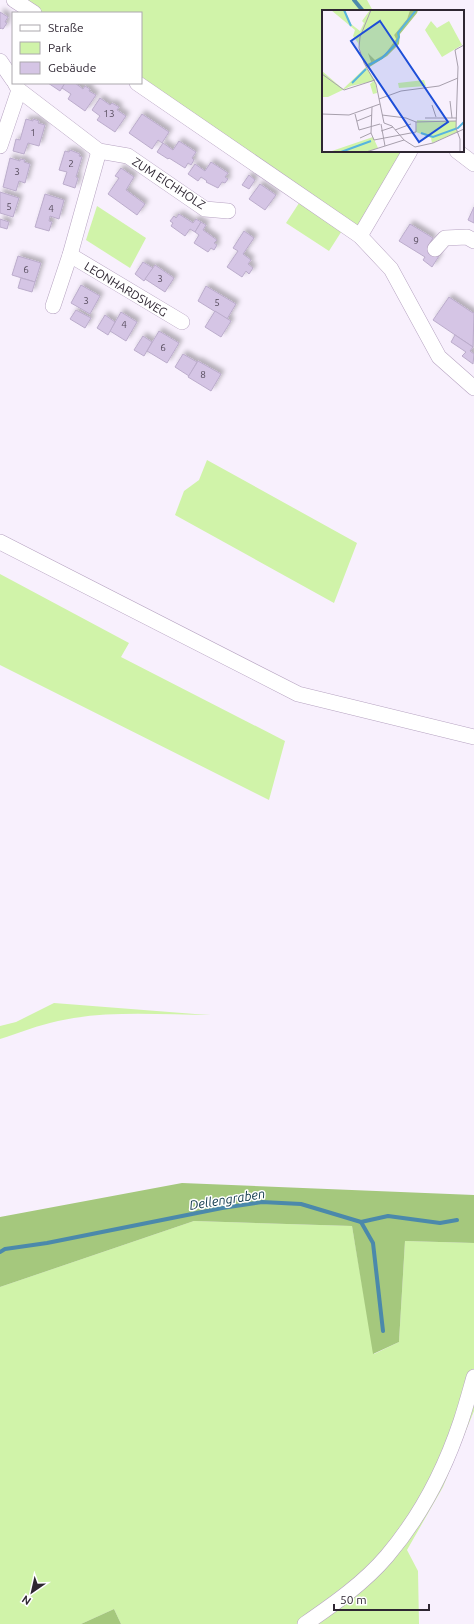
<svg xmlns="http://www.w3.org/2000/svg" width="474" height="1624" font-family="Ubuntu,sans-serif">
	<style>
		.green { fill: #d0f3a9 }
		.forest { fill: #a5c87d }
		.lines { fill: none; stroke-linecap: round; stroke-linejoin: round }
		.stream { stroke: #4b89ab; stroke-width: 4 }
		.building { fill: #d5c5e5; stroke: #bbaccb; filter: url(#shadow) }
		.minor-casing { stroke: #b6a3c1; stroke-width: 16 }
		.minor { stroke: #fff; stroke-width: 15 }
		.labels { text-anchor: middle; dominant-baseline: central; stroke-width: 3; stroke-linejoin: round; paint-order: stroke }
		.number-label { font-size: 10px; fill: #584e5f }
		.street-label { font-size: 12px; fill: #2e2632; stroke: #fff }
		.water-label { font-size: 13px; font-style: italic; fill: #0e384a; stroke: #fff }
		.inset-river { fill: none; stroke: #57b4df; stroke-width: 2 }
		.inset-road { fill: none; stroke: #a79fac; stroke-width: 1 }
		.view { fill: #1d4ed8; fill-opacity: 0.15; stroke: #1d4ed8; stroke-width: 2 }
		.inset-edge { fill: none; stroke: #2e2632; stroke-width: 2 }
	</style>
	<defs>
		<filter id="shadow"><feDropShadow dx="3.5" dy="-3.5" stdDeviation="2" flood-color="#0004"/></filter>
	</defs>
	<rect width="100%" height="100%" fill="#f8f0fd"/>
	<g class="green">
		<path d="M14 0H367L373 11H323V151H410L360 236 345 226 329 251 286 223 303 197 141 83V13H34Z"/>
		<path d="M97 206 146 238 130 268 86 240Z"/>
		<path d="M207 460 357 543 334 603 175 515 184 491 199 480Z"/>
		<path d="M0 574 129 643 121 657 285 741 269 800 0 665Z"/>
		<path d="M54 1003 195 1014 211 1015C160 1015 108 1010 58 1021 39 1025 19 1033 0 1039V1026L16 1022Z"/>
		<path d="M194 1221 352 1226 374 1354 399 1342 405 1241 474 1243V1411L443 1487 407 1550 418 1571 419 1624H121L114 1609 81 1624H0V1287Z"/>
	</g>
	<g class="forest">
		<path d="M182 1183 474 1195V1243L405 1241 399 1342 373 1354 352 1226 194 1221 0 1287V1217Z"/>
		<path d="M114 1609 121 1624H81Z"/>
	</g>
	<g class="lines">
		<g class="stream">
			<path d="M354 0 363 11"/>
			<path d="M361 1222 373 1243 383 1331"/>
			<path d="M0 1252 5 1249 47 1243 222 1208 262 1202 301 1204 361 1222 388 1216 440 1223 457 1220"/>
		</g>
	</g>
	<g class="building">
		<path d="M0 12 8 17 5 22 7 23 3 29 1 28 0 29Z"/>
		<path d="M48 83H65L60 91Z"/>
		<path d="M65 83H75L83 89 85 86 90 89 89 91 96 95 85 111 68 99 71 94 62 88Z"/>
		<path d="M100 98 110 105 112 103 119 107 117 110 126 116 115 132 97 120 100 116 92 110Z"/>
		<path d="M142 114 169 132 162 143 158 140 152 149 129 133Z"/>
		<path d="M26 119 33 121V119L39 121 38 123 45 125 39 146 28 143 24 154 13 151 16 139 20 140Z"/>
		<path d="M179 141 196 152 192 158 194 160 191 165 188 163 185 168 169 158 168 159 157 152 163 143 173 150Z"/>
		<path d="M70 150 80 154 79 156 82 157 76 177 78 178 75 188 63 184 67 172 59 170 65 151 69 152Z"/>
		<path d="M10 158 20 161V159L25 160 24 162 30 164 25 183 19 181 16 191 3 187Z"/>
		<path d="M211 162 228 173 225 177 228 179 225 183 222 182 218 188 206 182 207 181 201 177 198 181 188 174 195 164 205 171Z"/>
		<path d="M121 168 134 177 126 190 145 204 137 215 108 194 119 178 115 176Z"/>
		<path d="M249 175 255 180 249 189 242 185Z"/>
		<path d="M260 184 276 195 265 210 249 199Z"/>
		<path d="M0 192 19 198 13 217 0 213Z"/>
		<path d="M45 194 64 200 59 219 50 216 49 221 52 222 49 231 35 227Z"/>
		<path d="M474 207V223L468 220Z"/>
		<path d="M179 214 193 223 196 219 201 222 195 232 190 229 185 236 171 226 173 223 170 221 174 216 176 218Z"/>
		<path d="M0 219 9 222 7 229 0 227Z"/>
		<path d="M201 222 206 225 203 230 217 240 214 243 217 245 214 250 211 248 208 252 194 243 199 235 195 232Z"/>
		<path d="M410 224 433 238 428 246 430 247 429 249 439 256 432 267 423 260 425 257 399 241Z"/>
		<path d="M244 231 254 238 243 254 251 260 248 264 253 268 249 274 246 271 242 277 227 267 238 251 233 248Z"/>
		<path d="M18 256 41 263 35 282 12 275Z"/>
		<path d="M143 262 153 268 144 281 135 274Z"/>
		<path d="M155 265 174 278 165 292 145 279Z"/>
		<path d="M21 278 35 282 32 292 18 288Z"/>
		<path d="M81 285 100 296 90 314 71 303Z"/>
		<path d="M206 286 236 304 227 319 198 301Z"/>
		<path d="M449 297 473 313 474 312 473 347 433 320Z"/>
		<path d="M76 310 91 318 85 328 70 319Z"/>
		<path d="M215 311 231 321 221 337 205 327Z"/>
		<path d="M121 312 137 322 126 341 110 331Z"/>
		<path d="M105 315 115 322 108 335 97 328Z"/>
		<path d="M159 331 179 343 167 363 147 351Z"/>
		<path d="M455 335 473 347 470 351 474 354 473 364 462 356 466 352 451 342Z"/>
		<path d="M143 336 152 342 144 356 134 350Z"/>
		<path d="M183 354 197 362 189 376 175 367Z"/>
		<path d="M198 361 221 374 211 391 188 377Z"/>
	</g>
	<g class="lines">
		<g class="minor-casing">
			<g id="minor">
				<path d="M14 0 34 13"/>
				<path d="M0 61 13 80"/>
				<path d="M15 83 19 90 99 151 128 156 205 209 228 211"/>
				<path d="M137 83 360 236 391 269 439 357 474 388"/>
				<path d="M0 146 19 90"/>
				<path d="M457 151 474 164"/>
				<path d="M360 236 410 151"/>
				<path d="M435 249 445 238 467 237 474 241"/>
				<path d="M70 255 182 322"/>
				<path d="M53 306 70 255 99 151"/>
				<path d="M0 542 298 694 474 737"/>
				<path d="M305 1624C334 1604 364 1583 387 1556 420 1517 445 1469 461 1421 466 1406 470 1391 474 1377"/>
			</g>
		</g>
		<use href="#minor" class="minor"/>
	</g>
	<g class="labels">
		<g class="number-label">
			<text x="109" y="113">13</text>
			<text x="33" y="132">1</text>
			<text x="71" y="163">2</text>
			<text x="17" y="171">3</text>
			<text x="9" y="206">5</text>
			<text x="51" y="208">4</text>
			<text x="416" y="240">9</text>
			<text x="26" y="269">6</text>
			<text x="160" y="278">3</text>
			<text x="86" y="300">3</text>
			<text x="217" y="302">5</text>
			<text x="124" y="324">4</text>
			<text x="163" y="347">6</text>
			<text x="203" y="374">8</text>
		</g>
		<g class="street-label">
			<text transform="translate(169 183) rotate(33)">ZUM EICHHOLZ</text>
			<text transform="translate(126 289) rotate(31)">LEONHARDSWEG</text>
		</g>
		<g class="water-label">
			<text transform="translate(227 1199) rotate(-9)">Dellengraben</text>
		</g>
	</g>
	<g transform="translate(322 10)">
		<rect width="142" height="142" fill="#f8f0fd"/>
		<path d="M9 0H23L29 14 38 21 42 13 40 11 48 0H88L85 9 72 25 74 29 63 44 53 51 47 44 49 52 43 55 36 33 31 26 33 20ZM109 11 115 18 127 11 140 35 120 47 103 20ZM44 57 53 70 55 83 51 84 48 74 52 71 29 76 6 87H0V61L21 79ZM102 70 104 76 77 78 76 73ZM95 110 134 111 135 122 110 133 109 128 94 122ZM51 127 56 138 44 142H7Z" fill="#d0f3a9"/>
		<path d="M88 0H96L95 3 78 24 77 34 65 46 46 58 43 55 49 52 46 43 53 50 63 44 74 29 72 25 85 9Z" fill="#a5c87d"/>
		<path class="inset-river" d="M22 0 29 16M47 55 60 48 73 35 77 27 76 23 94 0M30 73 44 59M99 123 111 127 136 118 142 112M19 142 49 131"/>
		<path class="inset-road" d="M49 0 38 27 37 38 42 53 54 74 62 113 70 116 82 130 93 137 111 133 142 119M0 64 22 80 53 70M57 89 79 81 117 76 136 68M128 91 130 108M110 95 114 107M50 97 49 123 52 130 94 122V112M0 104 27 105 58 94M33 104 37 120 58 114M60 105 84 108 94 112 134 111M103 108H135M35 111 50 105M59 114 63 136M73 120 89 114M59 121 71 117M38 128 49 123M44 142 82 130M138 142V129L134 118 136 57 133 40 142 35"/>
		<path class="view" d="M58 11 126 112 97 132 29 31Z"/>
		<rect width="142" height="142" class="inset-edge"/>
	</g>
	<rect x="12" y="12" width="130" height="72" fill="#ffffff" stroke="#aba8ad"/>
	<rect x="20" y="25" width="20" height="6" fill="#ffffff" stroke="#aba8ad"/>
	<text x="48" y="32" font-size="12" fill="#2e2632">Straße</text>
	<rect x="20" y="42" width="20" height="12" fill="#d0f3a9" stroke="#aba8ad"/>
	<text x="48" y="52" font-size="12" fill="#2e2632">Park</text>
	<rect x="20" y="62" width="20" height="12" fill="#d5c5e5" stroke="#aba8ad"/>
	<text x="48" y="72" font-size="12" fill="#2e2632">Gebäude</text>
	<g transform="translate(32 1592) rotate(214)" stroke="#ffffff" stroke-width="3" paint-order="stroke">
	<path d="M0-3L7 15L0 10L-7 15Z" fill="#2e2632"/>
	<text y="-6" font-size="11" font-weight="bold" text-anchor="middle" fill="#2e2632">N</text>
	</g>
	<path d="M334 1604v6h95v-6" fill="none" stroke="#2e2632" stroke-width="2"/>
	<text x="340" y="1604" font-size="12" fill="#2e2632" stroke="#ffffff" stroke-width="3" paint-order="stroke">50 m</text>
</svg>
